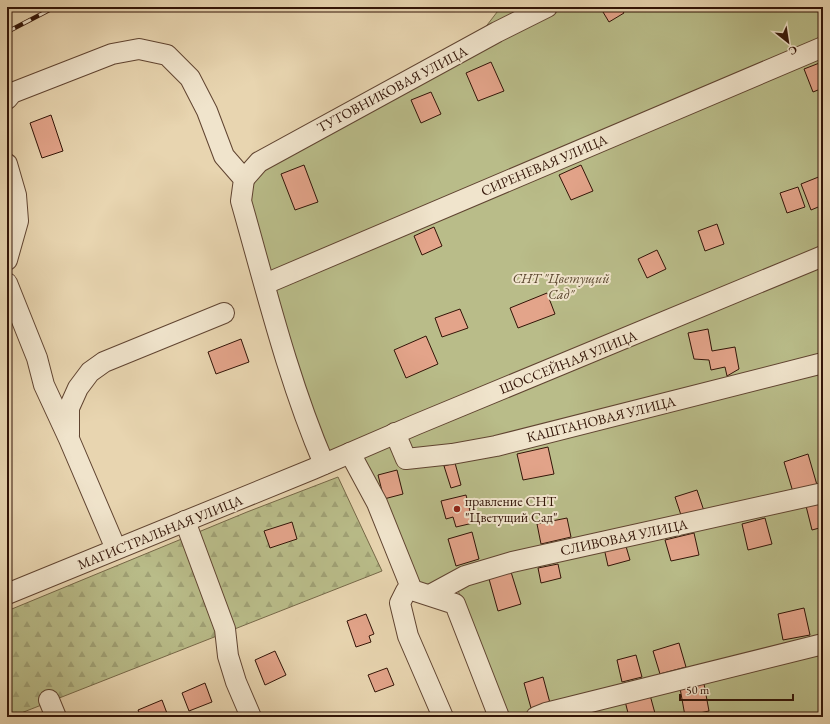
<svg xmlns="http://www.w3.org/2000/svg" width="830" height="724" font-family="'EB Garamond',serif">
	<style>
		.green { fill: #b9bc89; stroke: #766848 }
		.forest { fill: url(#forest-firs); stroke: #766848 }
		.building { fill: #e3a48a; stroke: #321407 }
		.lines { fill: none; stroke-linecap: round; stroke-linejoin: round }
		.minor-casing { stroke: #604431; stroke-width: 22 }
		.minor { stroke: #f0e4cc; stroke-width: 20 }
		.rail-casing { stroke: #321407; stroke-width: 4.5 }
		.rail { stroke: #f0e4cc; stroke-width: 3; stroke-dasharray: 9; stroke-linecap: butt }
		.poi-dot { fill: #8f2418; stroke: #f0e4cc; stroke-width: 1.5 }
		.labels { text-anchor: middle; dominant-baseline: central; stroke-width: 4; stroke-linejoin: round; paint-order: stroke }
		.street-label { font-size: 14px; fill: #321407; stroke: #f0e4cc }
		.park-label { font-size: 14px; font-style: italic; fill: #5a462e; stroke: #f0e4cc }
		.poi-label { font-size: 14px; fill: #321407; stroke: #f0e4cc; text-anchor: start }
	</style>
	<defs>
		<pattern id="forest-firs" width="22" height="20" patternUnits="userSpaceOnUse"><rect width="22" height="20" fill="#b9bc89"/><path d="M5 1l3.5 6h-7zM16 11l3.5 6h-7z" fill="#a0a175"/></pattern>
	</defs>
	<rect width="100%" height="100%" fill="#e8d5b0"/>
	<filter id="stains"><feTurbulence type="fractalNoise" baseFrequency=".005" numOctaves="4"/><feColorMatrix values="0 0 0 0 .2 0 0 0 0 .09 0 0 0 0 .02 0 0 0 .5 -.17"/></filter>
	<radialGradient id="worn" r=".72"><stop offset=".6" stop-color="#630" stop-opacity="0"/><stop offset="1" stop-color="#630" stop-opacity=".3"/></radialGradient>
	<path class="green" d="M501 7H823V717H505L456 585 417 594 359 453 324 465 231 170 484 29Z"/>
	<path class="forest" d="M338 477 382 571 11 717H7V611L247 512Z"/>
	<g class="building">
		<path d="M600 7H620L624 13 609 22Z"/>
		<path d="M491 62 504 91 478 101 466 73Z"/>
		<path d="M822 62 823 88 813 92 804 69Z"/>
		<path d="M431 92 441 114 421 123 411 100Z"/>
		<path d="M51 115 63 151 42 158 30 123Z"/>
		<path d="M304 165 318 202 295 210 281 174Z"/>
		<path d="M581 165 593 191 571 200 559 175Z"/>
		<path d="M821 176 823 181V205L811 210 801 184Z"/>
		<path d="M798 187 805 207 787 213 780 193Z"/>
		<path d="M717 224 724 244 705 251 698 231Z"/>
		<path d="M434 227 442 246 422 255 414 236Z"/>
		<path d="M657 250 666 269 647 278 638 259Z"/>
		<path d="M547 293 555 314 518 328 510 308Z"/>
		<path d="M460 309 468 328 442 337 435 318Z"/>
		<path d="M708 329 712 351 735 347 739 369 727 376 725 367 711 370 709 360 694 359 688 333Z"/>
		<path d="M426 336 438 364 406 378 394 350Z"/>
		<path d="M241 339 249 362 216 374 208 352Z"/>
		<path d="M548 447 554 474 523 480 517 454Z"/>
		<path d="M808 454 817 485 793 492 784 462Z"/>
		<path d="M455 463 461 485 451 488 444 466Z"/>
		<path d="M397 470 403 494 384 499 378 475Z"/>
		<path d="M697 490 704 511 682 518 675 497Z"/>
		<path d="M466 495 473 523 456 527 453 517 446 519 441 501Z"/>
		<path d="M823 502V527L812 530 806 506Z"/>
		<path d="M567 518 571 537 541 544 537 524Z"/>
		<path d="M765 518 772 544 748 550 742 524Z"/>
		<path d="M292 522 297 539 270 548 264 531Z"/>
		<path d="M472 532 479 559 456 566 448 539Z"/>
		<path d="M694 533 699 555 671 561 665 540Z"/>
		<path d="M625 543 630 560 608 566 604 548Z"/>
		<path d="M558 564 561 578 541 583 538 568Z"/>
		<path d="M511 572 521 604 498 611 489 579Z"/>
		<path d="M804 608 810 635 783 640 778 614Z"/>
		<path d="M366 614 374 634 369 636 371 642 356 647 347 621Z"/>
		<path d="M679 643 686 667 660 674 653 651Z"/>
		<path d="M275 651 286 675 265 685 255 660Z"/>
		<path d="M636 655 642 677 622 682 617 660Z"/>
		<path d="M387 668 394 685 375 692 368 675Z"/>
		<path d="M543 677 550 703 531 708 524 683Z"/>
		<path d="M205 683 212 702 189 711 182 693Z"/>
		<path d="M704 684 709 711 685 716 680 688Z"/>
		<path d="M650 695 656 717H629L625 701Z"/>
		<path d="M162 700 168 716 141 717 138 710Z"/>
	</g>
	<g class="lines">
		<g class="minor-casing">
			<g id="minor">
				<path d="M7 99 12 93 112 54 139 49 167 55 190 78 207 111 224 156 244 179 241 201C266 289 288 380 324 464"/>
				<path d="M7 164 16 195 18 221 7 260"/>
				<path d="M244 179 259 162 497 32 547 7"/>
				<path d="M7 283 37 358 44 385 69 439 116 549"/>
				<path d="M265 284 823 47"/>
				<path d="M395 433 406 459 452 454 496 446 823 363"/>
				<path d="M69 435V408L78 388 90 372 104 362 224 313"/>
				<path d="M350 453 377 503 412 590 455 604 499 717"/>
				<path d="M185 521 225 629 228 656 236 682 251 717"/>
				<path d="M412 590 406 591 400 603 408 636 443 717"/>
				<path d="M7 594 313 469 415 425 823 256"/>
				<path d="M430 595 465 576 512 562 823 493"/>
				<path d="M49 700 56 717"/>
				<path d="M536 717 546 713 823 644"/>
			</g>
		</g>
		<use href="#minor" class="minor"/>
		<g class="rail-casing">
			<path id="rail" d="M7 32 55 7"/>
		</g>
		<use href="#rail" class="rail"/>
	</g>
	<circle class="poi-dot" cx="457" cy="509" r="4"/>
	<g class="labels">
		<g class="street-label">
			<text transform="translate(392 89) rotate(-28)">ТУТОВНИКОВАЯ УЛИЦА</text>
			<text transform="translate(544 165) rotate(-23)">СИРЕНЕВАЯ УЛИЦА</text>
			<text transform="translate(568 362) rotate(-22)">ШОССЕЙНАЯ УЛИЦА</text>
			<text transform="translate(601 419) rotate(-14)">КАШТАНОВАЯ УЛИЦА</text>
			<text transform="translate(160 532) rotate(-22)">МАГИСТРАЛЬНАЯ УЛИЦА</text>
			<text transform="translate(624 537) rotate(-12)">СЛИВОВАЯ УЛИЦА</text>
		</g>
		<g class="park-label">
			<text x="561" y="278">СНТ "Цветущий<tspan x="561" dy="16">Сад"</tspan></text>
		</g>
		<g class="poi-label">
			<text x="465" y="501">правление СНТ<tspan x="465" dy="16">"Цветущий Сад"</tspan></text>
		</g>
	</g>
	<rect width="830" height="724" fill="none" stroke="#e8d5b0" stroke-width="24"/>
	<rect x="8" y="8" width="814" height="708" fill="none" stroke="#321407" stroke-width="2"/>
	<rect x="12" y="12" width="806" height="700" fill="none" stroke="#321407"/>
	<g transform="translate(788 42) rotate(150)" stroke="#f0e4cc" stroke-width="3" paint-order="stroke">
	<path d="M0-3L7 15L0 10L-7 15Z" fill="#321407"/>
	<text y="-6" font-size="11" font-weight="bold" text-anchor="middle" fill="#321407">С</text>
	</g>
	<path d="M680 694v6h113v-6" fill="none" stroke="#321407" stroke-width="2"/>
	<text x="686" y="694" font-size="12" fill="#321407" stroke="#f0e4cc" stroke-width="3" paint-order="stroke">50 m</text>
	<rect width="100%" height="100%" filter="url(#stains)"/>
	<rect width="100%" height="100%" fill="url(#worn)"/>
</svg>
